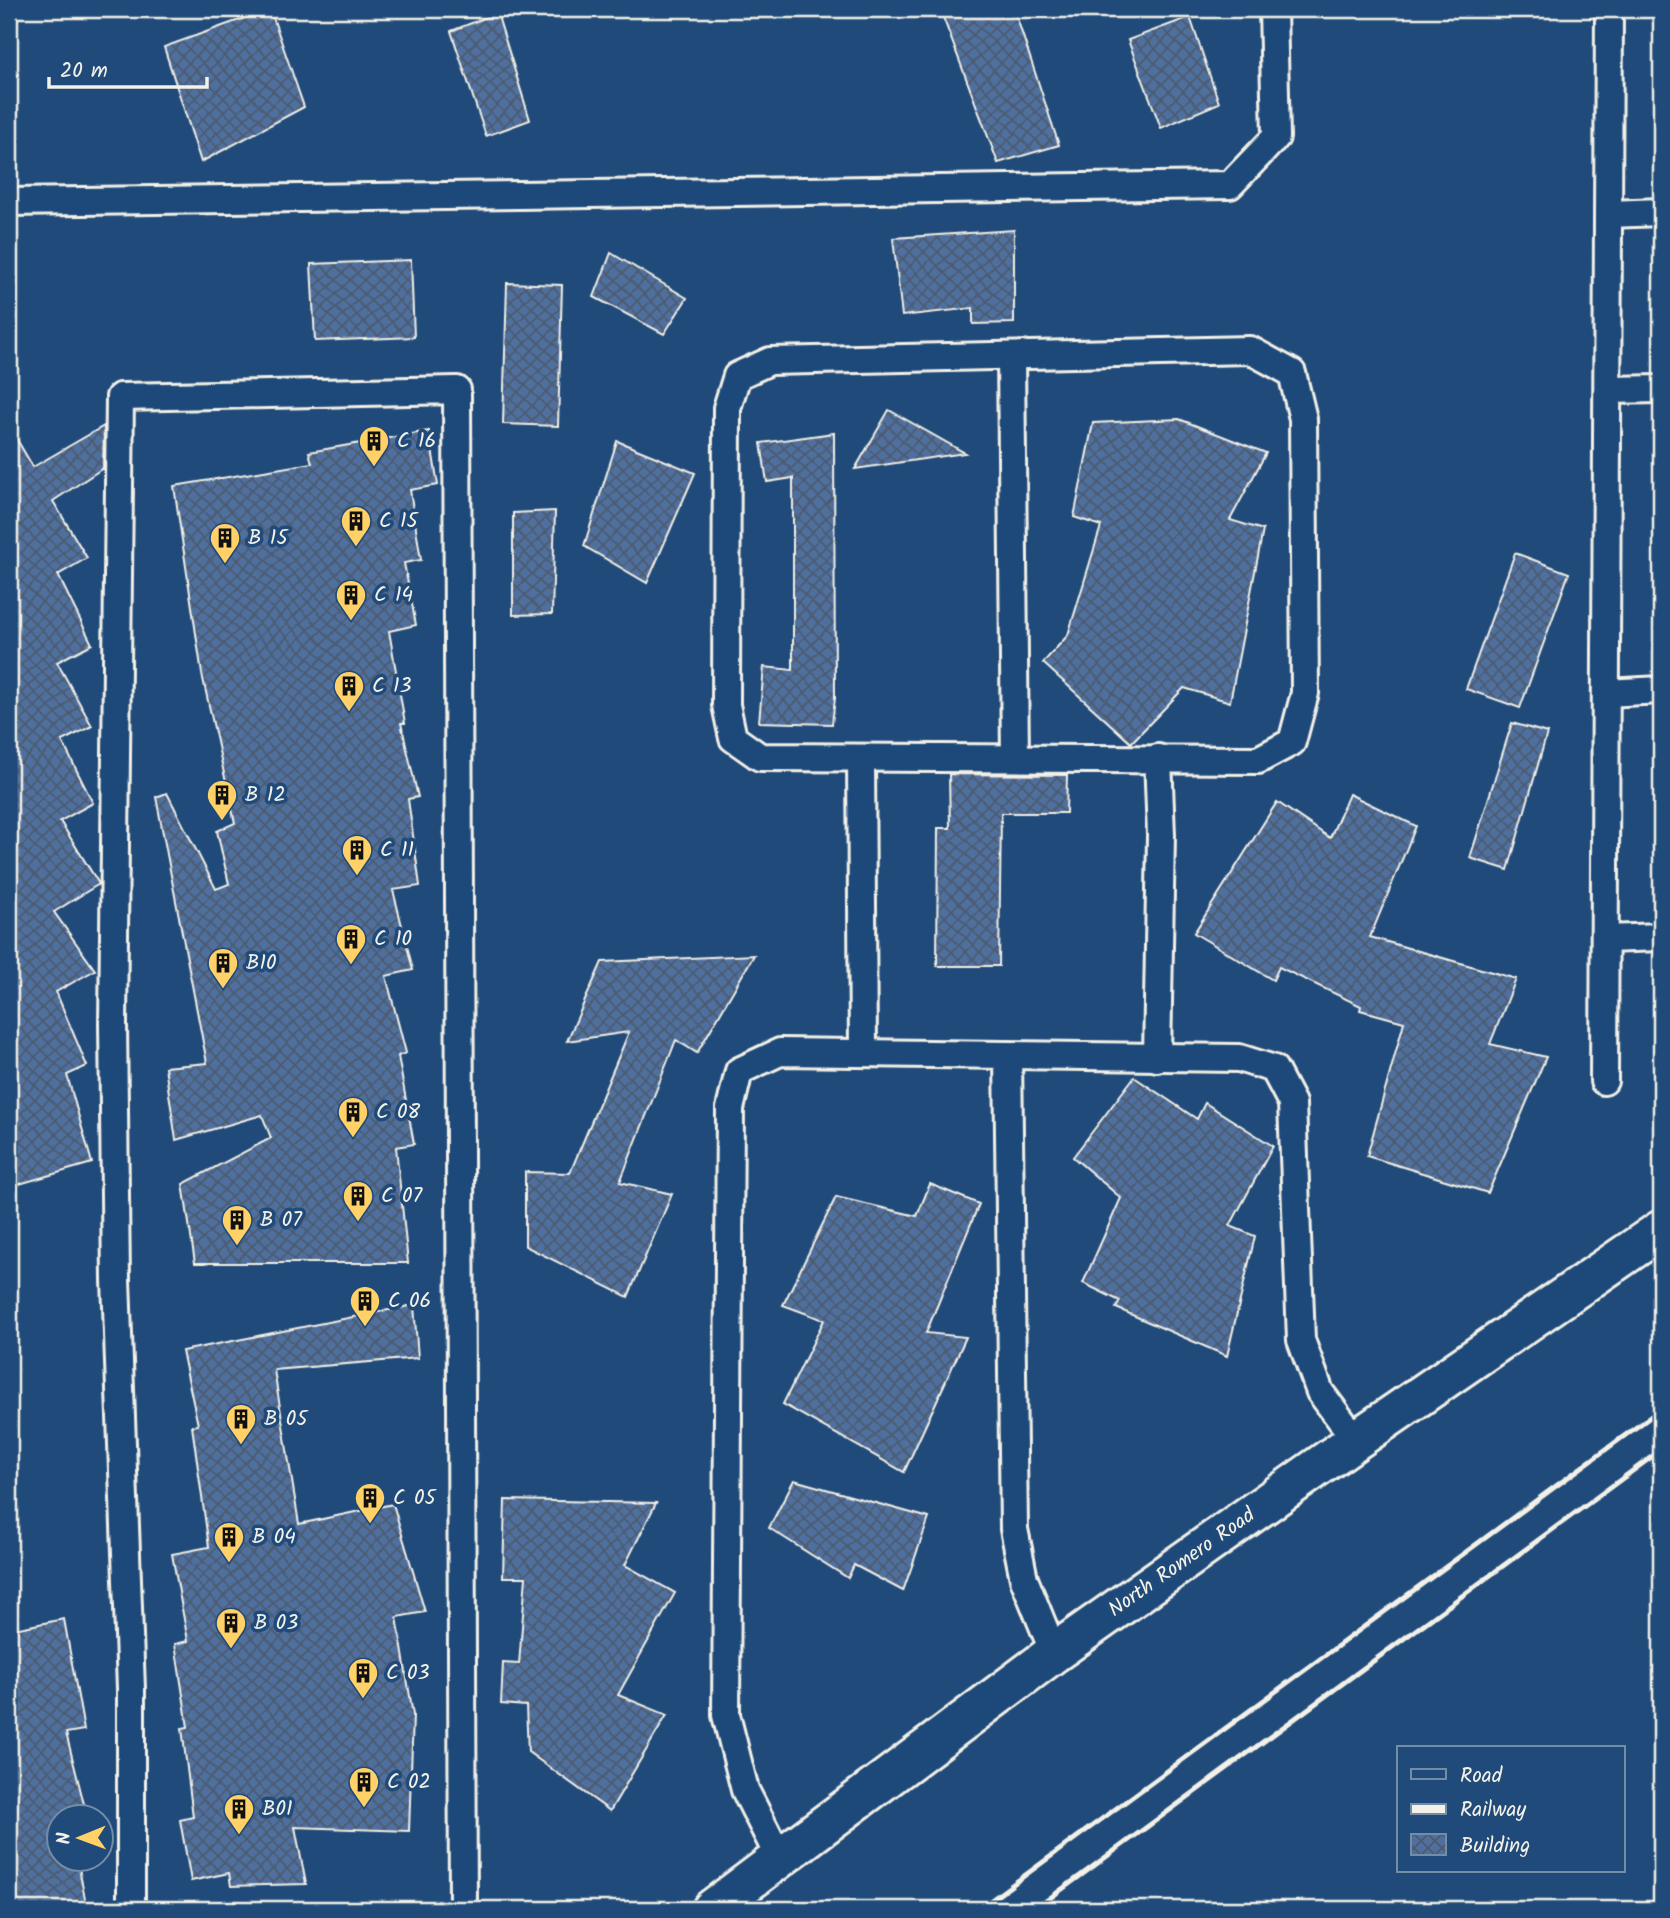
<svg xmlns="http://www.w3.org/2000/svg" width="1670" height="1918" font-family="Kalam,sans-serif">
	<style>
		.building { fill: url(#building-cross-hatch); stroke: #f4f1e8; stroke-width: 2 }
		.lines { fill: none; stroke-linecap: round; stroke-linejoin: round }
		.lane-casing { stroke: #f4f1e8; stroke-width: 32 }
		.street-casing { stroke: #f4f1e8; stroke-width: 44 }
		.lane { stroke: #1f4a7a; stroke-width: 26 }
		.street { stroke: #1f4a7a; stroke-width: 38 }
		.rail { stroke: #f4f1e8; stroke-width: 5 }
		.labels { text-anchor: middle; dominant-baseline: central; stroke-width: 7; stroke-linejoin: round; paint-order: stroke }
		.poi-label { font-size: 21px; fill: #f4f1e8; stroke: #1f4a7a; text-anchor: start }
		.street-label { font-size: 21px; fill: #f4f1e8; stroke: #1f4a7a }
	</style>
	<defs>
		<pattern id="building-cross-hatch" width="8" height="8" patternUnits="userSpaceOnUse" patternTransform="scale(1.75)"><rect width="8" height="8" fill="#506f9f"/><path d="M0 0l8 8M0 8l8-8" fill="none" stroke="#4c5a6e"/></pattern>
	</defs>
	<rect width="100%" height="100%" fill="#1f4a7a"/>
	<filter id="ink" filterUnits="userSpaceOnUse"><feTurbulence type="fractalNoise" baseFrequency=".0143" numOctaves="2"/><feDisplacementMap in="SourceGraphic" scale="14" xChannelSelector="R" yChannelSelector="G"/><feConvolveMatrix kernelMatrix="1 2 1 2 8 2 1 2 1" color-interpolation-filters="sRGB"/></filter>
	<g filter="url(#ink)">
		<g class="building">
			<path d="M270 9 304 107 201 162 164 47Z"/>
			<path d="M940 9H1014L1059 145 998 163Z"/>
			<path d="M497 13 530 120 486 136 451 31Z"/>
			<path d="M1190 17 1219 103 1161 128 1128 40Z"/>
			<path d="M1014 230V323L973 324V308L902 316 893 238Z"/>
			<path d="M611 253 687 298 664 334 594 297Z"/>
			<path d="M411 260 414 337 315 341 311 264Z"/>
			<path d="M507 283 562 285 558 426 503 424Z"/>
			<path d="M889 410 965 453 855 469Z"/>
			<path d="M1179 419 1266 453 1230 520 1263 530 1230 702 1184 688 1131 743 1043 663 1068 635 1101 526 1074 517 1093 423Z"/>
			<path d="M9 426 33 467 104 426 103 468 53 501 87 558 58 575 92 644 57 662 92 726 62 741 93 803 60 821 99 884 54 912 95 970 56 992 87 1066 67 1075 92 1163 9 1187Z"/>
			<path d="M429 431 438 485 410 490 421 560 404 563 416 625 389 631 405 723H401L418 797 408 799 420 886 393 890 413 970 386 976 406 1053 398 1056 414 1144 396 1147 408 1263H195L183 1184 271 1138 262 1115 176 1140 165 1067 207 1063 156 797 167 793 216 889 229 884 217 831 235 823 202 674 174 486 312 463 309 452Z"/>
			<path d="M834 433 835 698 832 724 759 722 764 667 793 670V478L767 482 761 443Z"/>
			<path d="M617 441 695 473 647 583 584 546Z"/>
			<path d="M555 511 552 614 513 615V513Z"/>
			<path d="M1515 553 1569 573 1520 708 1466 689Z"/>
			<path d="M1512 723 1547 733 1508 870 1470 858Z"/>
			<path d="M949 774 1067 775 1066 813H1001L999 966H937L938 828H950Z"/>
			<path d="M1349 794 1416 826 1370 937 1516 979 1490 1044 1546 1057 1488 1193 1367 1156 1404 1022 1360 1010 1361 1006 1279 967 1273 980 1194 933 1277 802 1330 838Z"/>
			<path d="M754 955 697 1053 676 1040 620 1182 672 1194 628 1297 525 1246V1172L570 1173 629 1032 567 1041 602 962Z"/>
			<path d="M1134 1077 1197 1119 1205 1103 1273 1146 1230 1226 1255 1236 1227 1356 1116 1308 1120 1301 1083 1283 1121 1198 1073 1157Z"/>
			<path d="M930 1184 979 1204 926 1333 966 1337 904 1472 783 1404 824 1320 783 1305 836 1197 917 1216Z"/>
			<path d="M414 1305 418 1358 274 1370 299 1524 393 1504 425 1612 397 1617 413 1715 409 1831 295 1827 306 1884 231 1886 229 1873 191 1881 180 1820 193 1817 182 1728 188 1727 175 1644 188 1641 172 1554 209 1547 192 1426 198 1425 182 1351Z"/>
			<path d="M794 1480 929 1518 903 1591 854 1565 848 1578 769 1528Z"/>
			<path d="M505 1500 656 1503 625 1565 675 1593 618 1695 667 1715 610 1811 528 1752 526 1706 501 1704 503 1663 519 1664 526 1577H503Z"/>
			<path d="M64 1619 84 1730 66 1733 86 1812 60 1816V1858H77L87 1909H9V1630Z"/>
		</g>
		<g class="lines">
			<g class="lane-casing">
				<g id="lane">
					<path d="M9 202 1230 185 1276 137 1273 9"/>
					<path d="M1609 214 1661 212"/>
					<path d="M1250 350 1292 373 1303 419 1305 693 1292 742 1258 760 760 757 733 738 726 705 727 408 737 376 770 361Z"/>
					<path d="M1011 356 1015 758"/>
					<path d="M1608 390 1661 389"/>
					<path d="M1606 693 1661 690"/>
					<path d="M861 758 863 1051"/>
					<path d="M1606 939 1661 937"/>
					<path d="M1008 1055 1014 1529 1024 1579 1054 1653"/>
					<path d="M1157 1058 1161 835 1158 758"/>
					<path d="M1604 1081 1609 9"/>
					<path d="M780 1859 745 1790 726 1715 730 1109 739 1071 780 1052 1239 1058 1274 1069 1292 1103 1301 1340 1320 1392 1356 1440"/>
					<path d="M133 1909 131 1901V1689L116 1280 113 1024 120 397 457 390 463 1909"/>
				</g>
			</g>
			<g class="street-casing">
				<path id="street" d="M712 1909 1054 1653 1356 1440 1661 1230"/>
			</g>
			<use href="#lane" class="lane"/>
			<use href="#street" class="street"/>
			<g class="rail">
				<path d="M979 1909 1661 1409"/>
				<path d="M1035 1909 1661 1450"/>
			</g>
		</g>
	</g>
	<defs>
		<g id="building-pin" transform="scale(1.575)"><path d="M0 17L-7.5 6A9.5 9.5 0 1 1 7.5 6Z" fill="#ffd166" stroke="#1f4a7a"/><path d="M-4-6H4V6H1V3H-1V6H-4ZM-2.5-4.3h1.7v1.8h-1.7ZM.8-4.3h1.7v1.8H.8ZM-2.5-1h1.7V.8h-1.7ZM.8-1h1.7V.8H.8Z" fill="#111"/></g>
	</defs>
	<g fill-rule="evenodd">
		<use href="#building-pin" x="374" y="441"/>
		<use href="#building-pin" x="356" y="521"/>
		<use href="#building-pin" x="225" y="538"/>
		<use href="#building-pin" x="351" y="595"/>
		<use href="#building-pin" x="349" y="686"/>
		<use href="#building-pin" x="222" y="795"/>
		<use href="#building-pin" x="357" y="850"/>
		<use href="#building-pin" x="351" y="939"/>
		<use href="#building-pin" x="223" y="963"/>
		<use href="#building-pin" x="353" y="1112"/>
		<use href="#building-pin" x="358" y="1196"/>
		<use href="#building-pin" x="237" y="1220"/>
		<use href="#building-pin" x="365" y="1301"/>
		<use href="#building-pin" x="241" y="1419"/>
		<use href="#building-pin" x="370" y="1498"/>
		<use href="#building-pin" x="229" y="1537"/>
		<use href="#building-pin" x="231" y="1623"/>
		<use href="#building-pin" x="363" y="1673"/>
		<use href="#building-pin" x="364" y="1782"/>
		<use href="#building-pin" x="239" y="1809"/>
	</g>
	<g class="labels">
		<g class="poi-label">
			<text x="397" y="441">C 16</text>
			<text x="379" y="521">C 15</text>
			<text x="248" y="538">B 15</text>
			<text x="374" y="595">C 14</text>
			<text x="372" y="686">C 13</text>
			<text x="245" y="795">B 12</text>
			<text x="380" y="850">C 11</text>
			<text x="374" y="939">C 10</text>
			<text x="246" y="963">B10</text>
			<text x="376" y="1112">C 08</text>
			<text x="381" y="1196">C 07</text>
			<text x="260" y="1220">B 07</text>
			<text x="388" y="1301">C 06</text>
			<text x="264" y="1419">B 05</text>
			<text x="393" y="1498">C 05</text>
			<text x="252" y="1537">B 04</text>
			<text x="254" y="1623">B 03</text>
			<text x="386" y="1673">C 03</text>
			<text x="387" y="1782">C 02</text>
			<text x="262" y="1809">B01</text>
		</g>
		<g class="street-label">
			<text transform="translate(1182 1563) rotate(-35)">North Romero Road</text>
		</g>
	</g>
	<rect width="1670" height="1918" fill="none" stroke="#1f4a7a" stroke-width="35"/>
	<rect x="18" y="18" width="1635" height="1883" fill="none" stroke="#f4f1e8" stroke-width="2.5" filter="url(#ink)"/>
	<rect x="1397" y="1746" width="228" height="126" fill="#1f4a7a" stroke="#748da6" stroke-width="2"/>
	<rect x="1411" y="1769" width="35" height="10" fill="#1f4a7a" stroke="#748da6" stroke-width="2"/>
	<text x="1460" y="1782" font-size="21" fill="#f4f1e8">Road</text>
	<rect x="1411" y="1804" width="35" height="10" fill="#f4f1e8" stroke="#748da6" stroke-width="2"/>
	<text x="1460" y="1816" font-size="21" fill="#f4f1e8">Railway</text>
	<rect x="1411" y="1834" width="35" height="21" fill="url(#building-cross-hatch)" stroke="#748da6" stroke-width="2"/>
	<text x="1460" y="1852" font-size="21" fill="#f4f1e8">Building</text>
	<g transform="translate(80 1838) rotate(269)"><circle r="33" fill="#1f4a7a" stroke="#748da6" stroke-width="2"/>
	<path d="M0-5L12 26L0 18L-12 26Z" fill="#ffd166"/>
	<text y="-10" font-size="19" font-weight="bold" text-anchor="middle" fill="#f4f1e8">N</text>
	</g>
	<path d="M49 77v10h158v-10" fill="none" stroke="#f4f1e8" stroke-width="3.5"/>
	<text x="60" y="77" font-size="21" fill="#f4f1e8" stroke="#1f4a7a" stroke-width="5" paint-order="stroke">20 m</text>
</svg>
